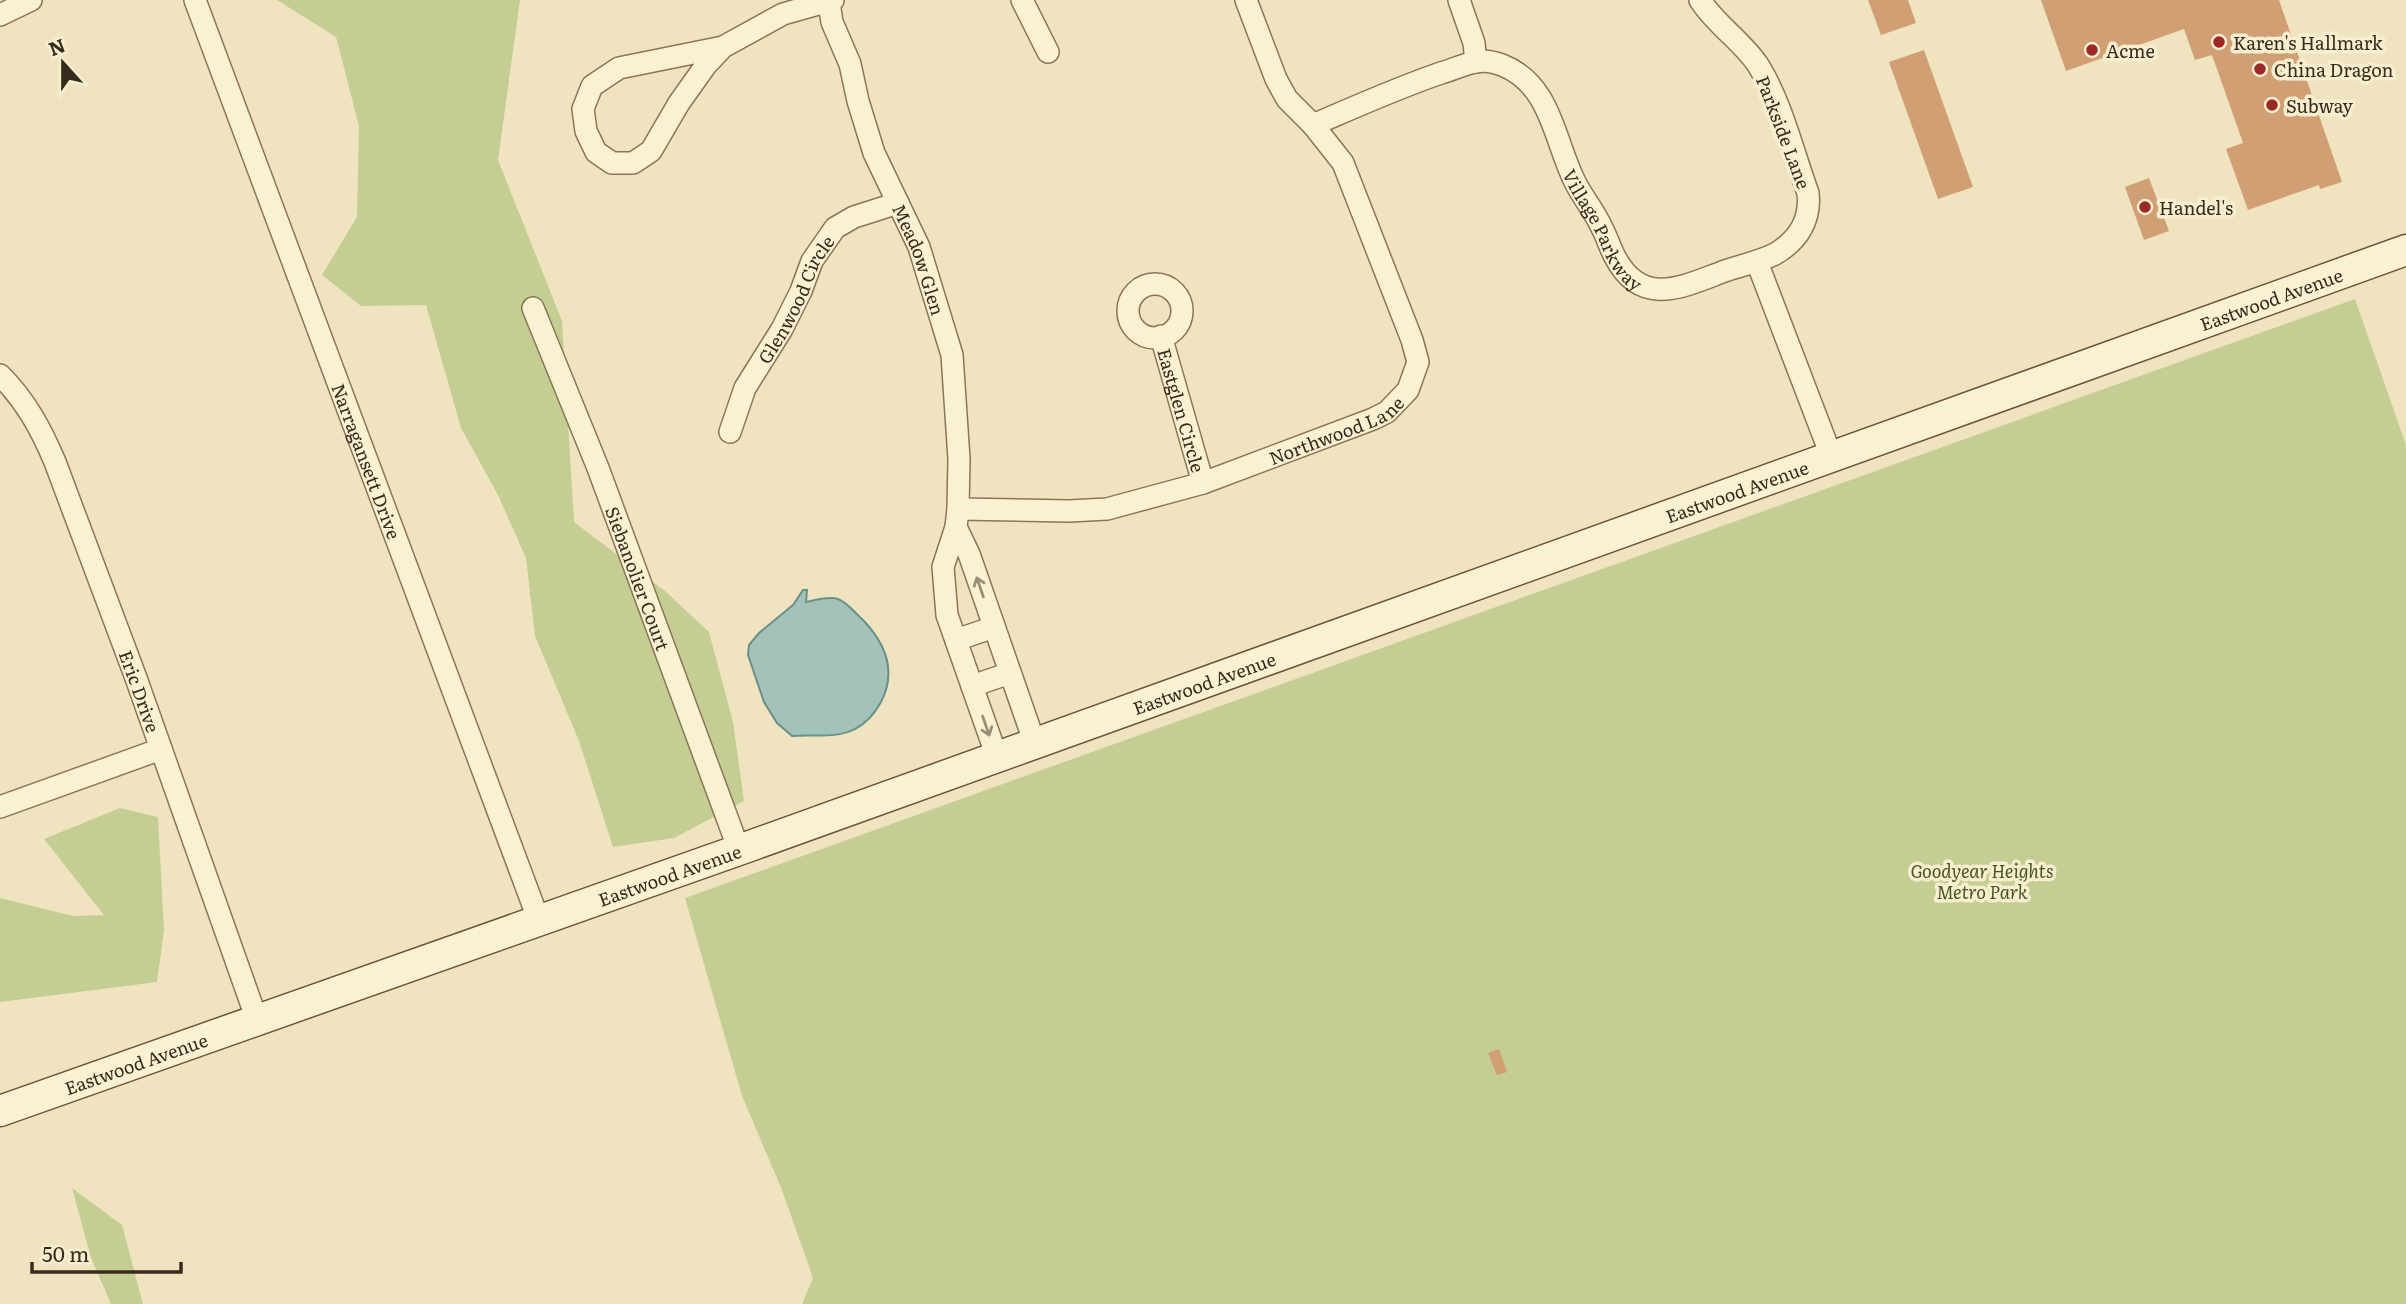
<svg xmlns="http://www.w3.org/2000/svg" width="2406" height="1304" font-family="Literata,serif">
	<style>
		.green { fill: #c4ce93 }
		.water { fill: #a3c2ba; stroke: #6a9088; stroke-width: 2 }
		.building { fill: #d09f74 }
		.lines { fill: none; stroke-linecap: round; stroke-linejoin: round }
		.street-casing { stroke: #8a7557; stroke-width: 24 }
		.secondary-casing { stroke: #6b553a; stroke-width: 33 }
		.street { stroke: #faf1d3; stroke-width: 21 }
		.secondary { stroke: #faf1d3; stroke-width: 30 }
		.oneway { stroke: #9a8e78 }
		.poi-dot { fill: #9c2924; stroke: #f7eed0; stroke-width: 2.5 }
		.labels { text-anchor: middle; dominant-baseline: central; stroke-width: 7; stroke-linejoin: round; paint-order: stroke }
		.poi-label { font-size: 18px; fill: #392b1c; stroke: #f7eed0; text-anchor: start }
		.street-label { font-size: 18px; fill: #392b1c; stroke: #f7eed0 }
		.park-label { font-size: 18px; font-style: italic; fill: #465622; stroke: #f7eed0 }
	</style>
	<rect width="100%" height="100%" fill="#f0e4c0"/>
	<g class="green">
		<path d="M277 0H520L498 160 562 321 574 522 665 591 709 632 733 722 744 801 674 838 613 847 579 741 535 636 526 558 498 495 461 428 426 305 361 306 322 275 357 217 359 126 336 37Z"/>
		<path d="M2355 299 2406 445V1304H802L813 1278 782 1190 742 1096 685 898Z"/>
		<path d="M120 808 158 817 164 930 157 982 0 1002V898L73 916 104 915 44 839Z"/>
		<path d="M72 1188 122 1225 143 1304H111L91 1258Z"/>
	</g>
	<path class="water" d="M803 590H807L806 602C815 600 829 596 838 599 848 603 855 613 863 620 886 644 897 671 881 702 875 713 867 723 855 729 837 739 812 734 792 736L777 723 764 702 748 655 749 645 759 633 793 605Z"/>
	<g class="building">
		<path d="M1868 0H1908L1916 23 1881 35Z"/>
		<path d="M2041 0H2279L2342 182 2320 189 2319 185 2248 210 2226 149 2243 143 2212 55 2195 60 2184 29 2066 71Z"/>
		<path d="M1924 50 1973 187 1938 199 1889 62Z"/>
		<path d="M2149 178 2169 231 2144 240 2125 187Z"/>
		<path d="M1499 1049 1507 1072 1497 1075 1488 1053Z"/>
	</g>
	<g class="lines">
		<g class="street-casing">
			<g id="street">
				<path id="s1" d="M195 0 539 921"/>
				<path d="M1022 0 1048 52"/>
				<path d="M1459 0 1474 43 1476 62"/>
				<path id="s2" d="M829 3 832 22 850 64 858 101 874 153 919 247 952 355 959 459 958 509 956 527 943 567 947 615 997 757"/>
				<path d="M0 15 31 0"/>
				<path d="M723 47 706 65 679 103 651 151 633 163H612L596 152 586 131 583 109 592 86 619 68 723 47 783 14 833 0"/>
				<path id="s3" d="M1313 125C1355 107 1397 88 1441 73 1452 70 1464 64 1476 62 1485 60 1494 62 1502 65 1551 84 1554 140 1575 182 1583 198 1595 212 1602 228 1607 237 1610 248 1615 257 1642 309 1684 286 1725 271 1742 265 1759 262 1775 254 1799 240 1811 219 1808 193 1793 152 1781 101 1758 65 1742 41 1716 25 1700 0"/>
				<path d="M1757 262 1832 458"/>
				<circle cx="1155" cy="311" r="27"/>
				<path id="s4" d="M533 308 598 468 739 850"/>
				<path id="s5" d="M1161 336 1203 483"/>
				<path id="s6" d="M0 375C26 401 41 429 55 462L136 678 257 1020"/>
				<path id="s7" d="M730 432 745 388 782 329 801 291 812 261 835 228 854 217 898 203"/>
				<path id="s8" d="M958 509 1069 511 1107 509 1203 483 1373 419 1387 412 1408 390 1418 362 1412 340 1343 163 1313 125 1287 99 1276 79 1246 0"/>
				<path d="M956 527 969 554 1035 744"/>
				<path d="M956 640 994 627"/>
				<path d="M972 686 1010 673"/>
				<path d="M0 807 161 749"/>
			</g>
		</g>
		<g class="secondary-casing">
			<g id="secondary">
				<path id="s9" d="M0 1111 750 846 2406 250"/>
			</g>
		</g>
		<use href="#street" class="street"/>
		<use href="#secondary" class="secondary"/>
	</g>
	<defs><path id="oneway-shaft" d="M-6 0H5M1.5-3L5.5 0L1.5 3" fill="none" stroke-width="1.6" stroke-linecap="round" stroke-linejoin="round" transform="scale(1.75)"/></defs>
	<g class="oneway">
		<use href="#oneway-shaft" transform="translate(980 587) rotate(-109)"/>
		<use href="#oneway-shaft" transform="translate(986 726) rotate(71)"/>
	</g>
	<g class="poi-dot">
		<circle cx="2219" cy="42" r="7"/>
		<circle cx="2092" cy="50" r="7"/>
		<circle cx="2260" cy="69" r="7"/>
		<circle cx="2272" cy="105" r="7"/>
		<circle cx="2145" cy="207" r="7"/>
	</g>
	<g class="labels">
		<g class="poi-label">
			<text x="2233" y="42">Karen's Hallmark</text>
			<text x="2106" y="50">Acme</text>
			<text x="2274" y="69">China Dragon</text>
			<text x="2286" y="105">Subway</text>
			<text x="2159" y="207">Handel's</text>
		</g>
		<g class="street-label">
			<text transform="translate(1784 132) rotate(69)">Parkside Lane</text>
			<text stroke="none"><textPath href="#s3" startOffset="399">Village Parkway</textPath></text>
			<text stroke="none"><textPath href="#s2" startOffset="273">Meadow Glen</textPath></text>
			<text stroke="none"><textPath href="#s7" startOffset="149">Glenwood Circle</textPath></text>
			<text stroke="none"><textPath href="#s9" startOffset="2412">Eastwood Avenue</textPath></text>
			<text stroke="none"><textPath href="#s5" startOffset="77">Eastglen Circle</textPath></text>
			<text stroke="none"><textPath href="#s8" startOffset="392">Northwood Lane</textPath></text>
			<text stroke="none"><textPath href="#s1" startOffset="492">Narragansett Drive</textPath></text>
			<text stroke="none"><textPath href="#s9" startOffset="1844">Eastwood Avenue</textPath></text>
			<text stroke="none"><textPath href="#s4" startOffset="290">Siebanolier Court</textPath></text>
			<text stroke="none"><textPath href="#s9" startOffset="1278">Eastwood Avenue</textPath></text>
			<text stroke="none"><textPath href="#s6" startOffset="348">Eric Drive</textPath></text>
			<text stroke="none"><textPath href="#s9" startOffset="710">Eastwood Avenue</textPath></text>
			<text stroke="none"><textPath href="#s9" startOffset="144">Eastwood Avenue</textPath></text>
		</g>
		<g class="park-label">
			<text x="1982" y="870">Goodyear Heights<tspan x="1982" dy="21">Metro Park</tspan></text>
		</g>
	</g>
	<g transform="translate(63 63) rotate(339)" stroke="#f7eed0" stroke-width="5" paint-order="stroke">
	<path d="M0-5L12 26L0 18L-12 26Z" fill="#392b1c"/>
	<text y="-10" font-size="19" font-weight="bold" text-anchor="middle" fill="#392b1c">N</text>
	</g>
	<path d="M32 1262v10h149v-10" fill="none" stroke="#392b1c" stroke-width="3.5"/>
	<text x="42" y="1262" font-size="21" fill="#392b1c" stroke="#f7eed0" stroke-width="5" paint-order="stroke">50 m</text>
</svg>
